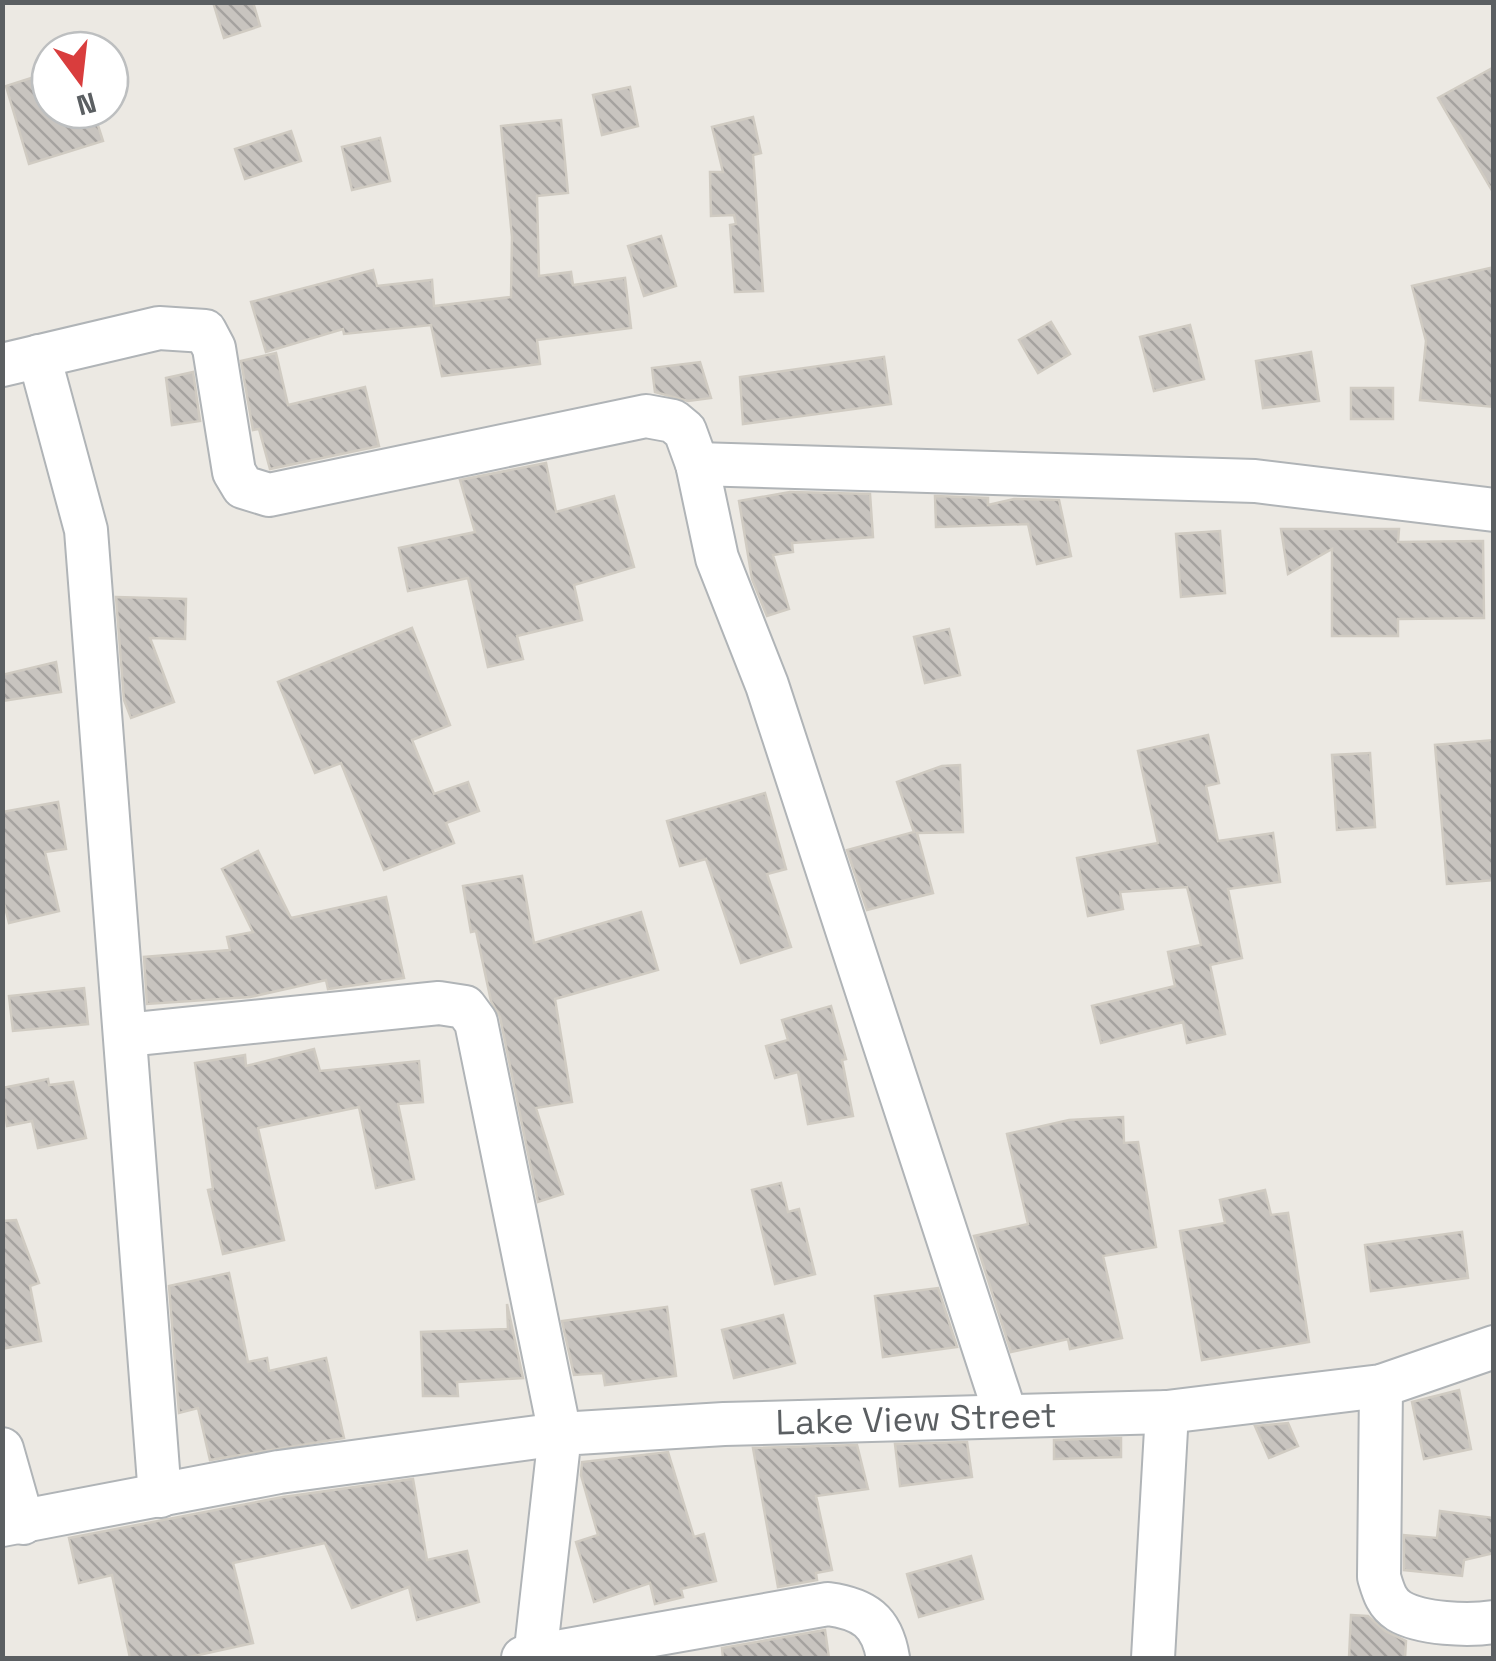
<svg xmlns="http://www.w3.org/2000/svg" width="1496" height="1661" font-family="'Space Grotesk',sans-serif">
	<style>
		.building { fill: url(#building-back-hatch); stroke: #d0cbc2; stroke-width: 2.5 }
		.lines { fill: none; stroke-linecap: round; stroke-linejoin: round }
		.street-casing { stroke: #b0b4b7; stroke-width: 46 }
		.street { stroke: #fff; stroke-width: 42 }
		.labels { text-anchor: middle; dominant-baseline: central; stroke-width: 9; stroke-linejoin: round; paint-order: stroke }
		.street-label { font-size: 35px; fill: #5b5f62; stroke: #fff }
	</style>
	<defs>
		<pattern id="building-back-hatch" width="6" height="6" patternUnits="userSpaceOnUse" patternTransform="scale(2.5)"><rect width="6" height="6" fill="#c8c4bf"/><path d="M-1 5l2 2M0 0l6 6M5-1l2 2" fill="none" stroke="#a5a29f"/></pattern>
	</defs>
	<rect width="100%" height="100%" fill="#ece9e3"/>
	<g class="building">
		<path d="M213 2H253L260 26 224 38Z"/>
		<path d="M1494 67V194L1438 98Z"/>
		<path d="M50 72V110H93L103 141 29 164 6 86Z"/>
		<path d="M630 87 638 126 602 135 593 95Z"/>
		<path d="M753 117 761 153 753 155 763 291 735 292 730 225 736 224 734 215 711 216 710 172H723L712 127Z"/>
		<path d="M561 120 568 193 537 196 539 276 571 272 573 285 625 278 631 328 537 340 540 364 442 376 431 325 344 334 343 329 266 352 251 302 373 270 377 286 432 280 434 306 511 297 512 237 501 126Z"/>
		<path d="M291 131 301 161 245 179 235 149Z"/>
		<path d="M380 138 390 181 352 190 342 147Z"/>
		<path d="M661 236 676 286 644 296 628 246Z"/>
		<path d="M1494 267V407L1420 400 1426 341 1412 286Z"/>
		<path d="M1051 322 1070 354 1038 373 1019 340Z"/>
		<path d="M1190 325 1204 379 1154 391 1140 337Z"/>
		<path d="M1311 352 1319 401 1263 408 1256 361Z"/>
		<path d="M276 353 288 405 365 387 379 446 270 469 259 429 253 430 241 361Z"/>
		<path d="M884 357 891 404 743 424 740 377Z"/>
		<path d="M700 362 711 398 688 401 655 392 652 368Z"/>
		<path d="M193 372 200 421 172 425 166 378Z"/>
		<rect x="1351" y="388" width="42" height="31"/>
		<path d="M546 463 556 512 614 496 634 567 574 585 582 620 517 636 523 659 488 667 468 578 408 591 399 548 475 532 460 480Z"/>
		<path d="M790 492 870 494 873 537 792 543 793 552 773 555 789 609 767 616 752 579 739 501Z"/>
		<path d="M935 496 988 498V505L1014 499 1059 500 1071 556 1037 564 1028 524 936 527Z"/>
		<path d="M1281 529H1399L1398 542 1483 541 1484 618 1398 619V636H1332V549L1288 574Z"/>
		<path d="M1220 531 1225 593 1181 597 1176 534Z"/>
		<path d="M116 597 186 599 185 639 150 638 174 702 131 718 124 700Z"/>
		<path d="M412 628 450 725 412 740 434 794 468 782 479 811 446 823 454 843 384 870 341 763 315 773 278 682Z"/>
		<path d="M949 629 960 675 925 683 914 637Z"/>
		<path d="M56 662 61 692 2 701V675Z"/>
		<path d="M1208 735 1219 783 1206 786 1218 841 1273 833 1280 882 1228 889 1242 958 1210 965 1225 1034 1187 1043 1183 1022 1101 1043 1092 1006 1175 986 1168 952 1201 945 1187 887 1120 892 1123 909 1088 916 1077 858 1158 843 1138 751Z"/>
		<path d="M1494 740V880L1447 884 1435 745Z"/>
		<path d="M1370 753 1375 827 1337 830 1332 755Z"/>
		<path d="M960 765 963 832 917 833 933 893 867 910 847 850 914 832 897 782 942 766Z"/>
		<path d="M765 793 786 869 767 874 791 947 741 963 706 859 680 866 667 821Z"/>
		<path d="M58 802 66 849 45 852 59 911 9 923 2 895V812Z"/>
		<path d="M258 851 291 918 386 897 404 978 328 989 326 980 250 997 147 1004 144 957 230 950 227 937 253 932 222 869Z"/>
		<path d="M522 876 534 943 641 912 658 970 555 999 572 1102 536 1108 563 1194 538 1202 500 1017 491 1001 476 931 471 932 463 886Z"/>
		<path d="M84 988 88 1024 13 1031 9 996Z"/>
		<path d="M831 1006 846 1059 842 1060 853 1116 808 1124 798 1072 775 1078 766 1046 788 1040 782 1020Z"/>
		<path d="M314 1049 320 1071 419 1061 423 1102 398 1104 414 1179 376 1188 359 1107 258 1128 284 1240 223 1254 208 1190 213 1189 195 1063 245 1055 246 1066Z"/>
		<path d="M48 1079 49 1085 73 1082 86 1138 38 1148 32 1121 7 1126 2 1088Z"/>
		<path d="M1123 1117 1124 1143 1138 1142 1156 1247 1103 1256 1122 1338 1070 1349 1068 1339 1011 1352 974 1236 1028 1224 1007 1134 1069 1120Z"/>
		<path d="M781 1183 788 1212 799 1209 815 1274 775 1284 752 1190Z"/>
		<path d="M1265 1190 1271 1215 1288 1213 1309 1342 1202 1360 1180 1231 1225 1223 1220 1200Z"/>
		<path d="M16 1220 39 1283 30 1286 41 1341 2 1349V1221Z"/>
		<path d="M1462 1232 1468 1278 1371 1291 1365 1245Z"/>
		<path d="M229 1273 248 1362 267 1358 269 1371 326 1358 344 1438 210 1460 198 1408 179 1413 169 1286Z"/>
		<path d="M938 1288 957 1347 883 1357 875 1296Z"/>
		<path d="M507 1304 523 1378 457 1382 458 1396H423L421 1332 508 1329Z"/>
		<path d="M667 1307 676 1376 605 1385 603 1373 574 1375 562 1321Z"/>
		<path d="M783 1315 795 1363 734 1378 722 1330Z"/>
		<path d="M1459 1390 1471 1449 1424 1459 1412 1402Z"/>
		<path d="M1288 1423 1298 1446 1269 1458 1255 1426Z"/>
		<path d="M1121 1438V1457L1054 1459V1440Z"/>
		<path d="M967 1442 972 1477 900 1486 895 1444Z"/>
		<path d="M857 1445 868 1489 816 1496 832 1570 816 1573 817 1580 778 1587 753 1448Z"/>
		<path d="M668 1452 694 1537 704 1534 716 1581 681 1589 683 1597 655 1604 650 1583 594 1602 576 1542 598 1535 581 1475 582 1462Z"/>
		<path d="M413 1479 427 1560 467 1551 479 1602 417 1620 409 1587 352 1608 325 1543 233 1563 253 1643 185 1658H130L112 1575 79 1583 69 1538 283 1497Z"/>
		<path d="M1440 1511 1494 1518V1553L1464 1560 1462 1576 1404 1570V1535L1437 1538Z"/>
		<path d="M971 1556 983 1599 919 1617 907 1574Z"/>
		<path d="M1351 1615 1368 1616 1385 1631 1406 1641 1405 1658H1349Z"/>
		<path d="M825 1630 829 1658H723L722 1648Z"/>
	</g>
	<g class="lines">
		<g class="street-casing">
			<g id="street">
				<path d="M39 356 86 530 160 1496"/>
				<path d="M2 365 159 328 205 331 214 348 234 472 243 487 269 495 646 416 673 421 685 431 697 464 717 558 767 685 1006 1416"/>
				<path d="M697 464 1255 481 1494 510"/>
				<path d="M1381 1386 1379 1577C1383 1590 1386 1603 1399 1611 1421 1624 1468 1626 1494 1622"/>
				<path d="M2 1449 23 1523"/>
				<path d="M2 1525 279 1472 560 1434 476 1022 465 1007 439 1003 126 1035"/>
				<path d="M523 1658 828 1604C864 1609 882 1621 888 1658"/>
				<path id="s1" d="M535 1658 560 1434 724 1424 1167 1412 1381 1386 1494 1347"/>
				<path d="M1153 1658 1167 1412"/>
			</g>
		</g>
		<use href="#street" class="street"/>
	</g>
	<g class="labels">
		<g class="street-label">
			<text stroke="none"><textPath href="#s1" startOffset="582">Lake View Street</textPath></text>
		</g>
	</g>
	<rect width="1496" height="1661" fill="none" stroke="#5b5f62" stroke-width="10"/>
	<g transform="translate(80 80) rotate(165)"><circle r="48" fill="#ffffff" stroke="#bdbfc0" stroke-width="2.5"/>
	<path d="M0-8L18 38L0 25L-18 38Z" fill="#d93d3d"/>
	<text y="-15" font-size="28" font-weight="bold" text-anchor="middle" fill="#5b5f62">N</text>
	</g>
</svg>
